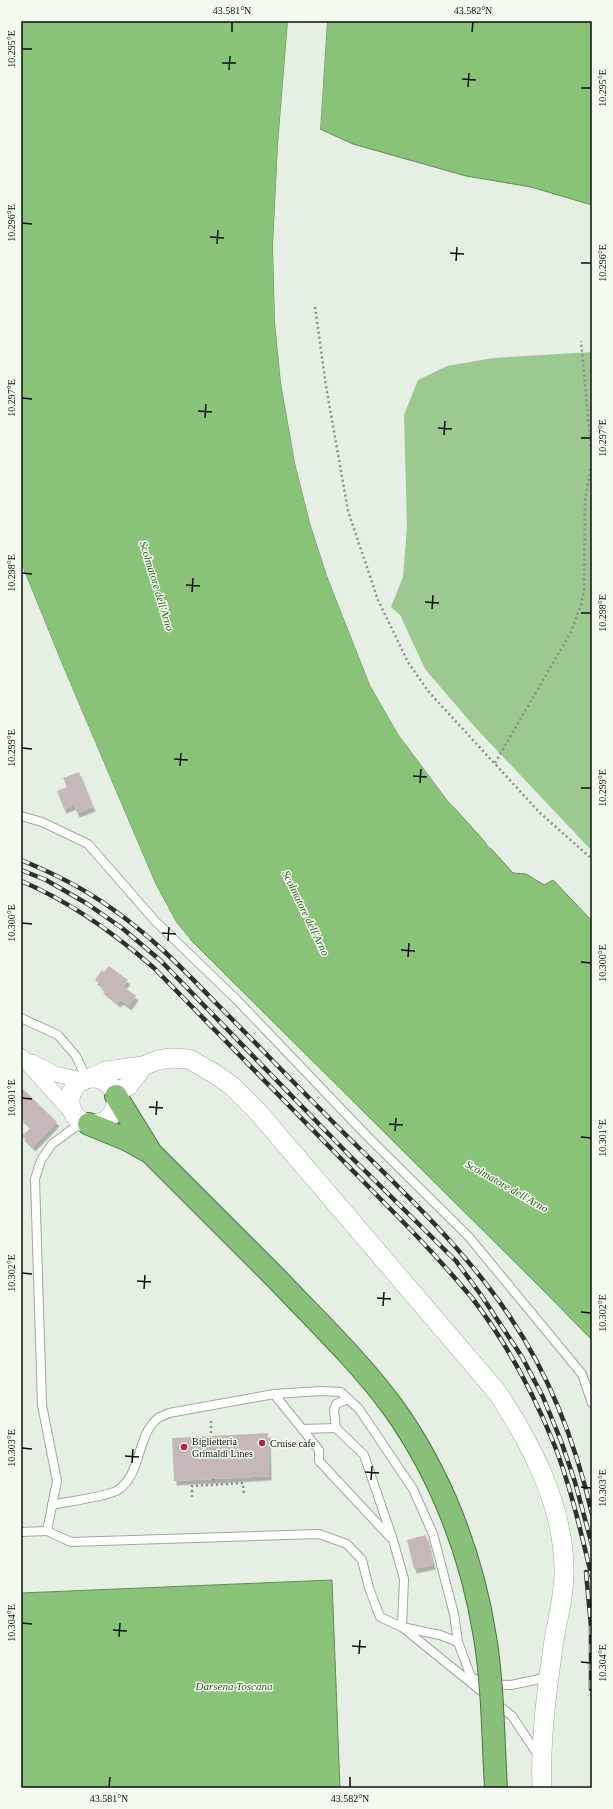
<svg xmlns="http://www.w3.org/2000/svg" width="613" height="1809" font-family="Georgia,serif">
	<style>
		.green { fill: #9cc990 }
		.water { fill: #88c378; stroke: #638d58 }
		.pier { fill: #e6efe4 }
		.building { fill: #c6b8ba; filter: url(#shadow) }
		.lines { fill: none; stroke-linecap: round; stroke-linejoin: round }
		.service-casing { stroke: #a0a79e; stroke-width: 10 }
		.minor-casing { stroke: #a0a79e; stroke-width: 16 }
		.tertiary-casing { stroke: #a0a79e; stroke-width: 20 }
		.trunk-casing { stroke: #4a783d; stroke-width: 24 }
		.path { stroke: #898f88; stroke-width: 2.5; stroke-dasharray: 2 3; stroke-linecap: butt }
		.service { stroke: #fff; stroke-width: 8 }
		.minor { stroke: #fff; stroke-width: 15 }
		.tertiary { stroke: #fff; stroke-width: 19 }
		.trunk { stroke: #88c07a; stroke-width: 22 }
		.rail-casing { stroke: #2d302c; stroke-width: 4.5 }
		.rail { stroke: #f4fcf1; stroke-width: 3; stroke-dasharray: 9; stroke-linecap: butt }
		.trunk-bridge-casing { stroke: #4a783d; stroke-width: 24; stroke-linecap: butt }
		.trunk-bridge { stroke: #88c07a; stroke-width: 22 }
		.ticks { fill: none; stroke: #0d0f0c; stroke-width: 1.5 }
		.poi-dot { fill: #b12153; stroke: #f4fcf1; stroke-width: 1.5 }
		.labels { text-anchor: middle; dominant-baseline: central; stroke-width: 3; stroke-linejoin: round; paint-order: stroke }
		.poi-label { font-size: 10px; fill: #0d0f0c; stroke: #f4fcf1; text-anchor: start }
		.water-label { font-size: 11px; font-style: italic; fill: #285e15; stroke: #f4fcf1 }
		.neatline { fill: none; stroke: #0d0f0c; stroke-width: 1.5 }
		.ticks-label { font-size: 10px; text-anchor: middle; fill: #0d0f0c }
	</style>
	<defs>
		<filter id="shadow"><feDropShadow dx="2.5" dy="4.5" stdDeviation="0" flood-color="#0004"/></filter>
	</defs>
	<rect width="100%" height="100%" fill="#e6efe4"/>
	<path class="green" d="M592 352V851L473 725 425 669 400 615 391 607 403 577 407 527 404 415 418 380 447 366 493 358Z"/>
	<g class="water">
		<path d="M21 21H288L278 144 273 246 275 323 281 383 295 463 310 523 327 576 370 685 398 734 448 801 513 873 526 874 544 885 553 880 592 921V1340L543 1290 190 939 176 922 155 883 62 664 21 563Z"/>
		<path d="M327 21H592V205L531 187 466 176 353 144 320 129Z"/>
		<path d="M332 1580 340 1788H21V1593Z"/>
	</g>
	<g class="pier">
		<path d="M288 21H290L282 108 275 247 277 323 283 383 297 462 312 522 329 575 372 684 400 733 450 800 477 828 492 847 490 848 475 829 448 801 398 734 370 685 327 576 310 523 295 463 281 383 275 323 273 246 278 144Z"/>
		<path d="M325 21H327L320 131 318 129Z"/>
		<path d="M21 563 62 664 155 883 176 922 190 939 188 940 174 923 153 883 60 664 21 569Z"/>
	</g>
	<g class="building">
		<path d="M79 772 93 807 77 813 74 805 64 809 57 791 67 787 63 778Z"/>
		<path d="M109 966 128 980 123 986 136 996 129 1006 121 1000 118 1003 101 989 103 986 95 980 102 970 104 972Z"/>
		<path d="M21 1087 57 1122 33 1147 22 1136 31 1127 21 1118Z"/>
		<path d="M268 1433 269 1476 174 1481 172 1438Z"/>
		<path d="M426 1535 433 1565 414 1569 407 1540Z"/>
	</g>
	<g class="lines">
		<g class="service-casing">
			<g id="service">
				<path d="M21 816 42 822 88 844 156 922 237 1000 367 1136 469 1237 582 1374 592 1403"/>
				<path d="M21 1018 58 1035 76 1056 86 1078"/>
				<path d="M274 1394 319 1450V1461L390 1537"/>
				<path d="M336 1428 334 1410 336 1404 348 1399"/>
				<path d="M302 1429 336 1428 364 1455 393 1540 404 1579 402 1627 440 1635 458 1642"/>
				<path d="M52 1505C65 1502 110 1496 118 1490 142 1474 136 1436 158 1418 161 1416 166 1415 169 1413L274 1394 321 1391 341 1392 359 1409 413 1489 433 1534 454 1614 458 1642 471 1677 486 1684 511 1685 549 1677"/>
				<path d="M47 1531 71 1542 319 1534 347 1544 362 1560 369 1588 380 1617 402 1627 512 1716 538 1755"/>
				<path d="M21 1532 47 1531 57 1481 42 1405 35 1179 41 1160 52 1144 82 1122"/>
			</g>
		</g>
		<g class="minor-casing">
			<g id="minor">
				<path d="M21 1056 76 1117"/>
				<path d="M32 1062 55 1074 82 1080"/>
			</g>
		</g>
		<g class="tertiary-casing">
			<g id="tertiary">
				<path d="M93 1077 106 1071 143 1066 158 1060 171 1058 189 1059 215 1074 232 1086 258 1112 497 1392C531 1444 563 1504 564 1568 565 1592 558 1616 554 1640 547 1689 540 1739 542 1788"/>
				<circle cx="93" cy="1101" r="23"/>
				<path d="M115 1094 129 1085 143 1066"/>
			</g>
		</g>
		<g class="trunk-casing">
			<g id="trunk">
				<path d="M116 1096 151 1153 274 1276"/>
				<path d="M89 1124 128 1140 148 1151"/>
			</g>
		</g>
		<g class="path">
			<path d="M315 307 326 386 348 511 378 600 408 662 428 691 540 813 592 859"/>
			<path d="M495 763 571 632 581 605 584 590 585 500 592 460 581 341"/>
			<path d="M211 1421V1436"/>
			<path d="M213 1479 214 1484"/>
			<path d="M192 1497V1486L243 1483 244 1494"/>
		</g>
		<use href="#service" class="service"/>
		<use href="#minor" class="minor"/>
		<use href="#tertiary" class="tertiary"/>
		<use href="#trunk" class="trunk"/>
		<g class="rail-casing">
			<g id="rail">
				<path d="M21 860C53 873 83 888 111 908 150 935 182 968 214 1001 253 1040 291 1080 330 1119 393 1183 460 1242 510 1317 550 1376 576 1445 592 1514"/>
				<path d="M21 870 46 880 86 903 122 928 160 960 350 1156 456 1261 481 1295 522 1357 543 1397 561 1441 575 1482 592 1545"/>
				<path d="M21 881C71 902 114 933 154 968L409 1228C431 1251 452 1274 472 1298 506 1342 533 1392 554 1444 571 1487 581 1533 592 1578"/>
				<path d="M586 1572 591 1626V1689"/>
			</g>
		</g>
		<use href="#rail" class="rail"/>
		<g class="trunk-bridge-casing">
			<path id="trunk-bridge" d="M274 1276C314 1318 357 1359 392 1406 441 1474 472 1555 485 1637 493 1686 493 1738 496 1788"/>
		</g>
		<use href="#trunk-bridge" class="trunk-bridge"/>
	</g>
	<path class="ticks" d="M232 32V22M472 32 473 22M22 49H32M222 63H236M229 70 230 56M462 79 476 80M468 87 469 73M581 88H591M22 223 32 224M210 237 224 238M217 244 218 230M450 253 464 254M456 261 457 247M581 263H591M22 398 32 399M198 411 212 412M205 418 206 404M438 428 452 429M444 435 445 421M581 438H591M22 573 32 574M186 585 200 586M192 592 193 578M425 602 439 603M432 609 433 595M581 613H591M22 748 32 749M174 759 188 760M180 766 181 753M413 776 427 777M420 783 421 769M581 788H591M22 923 32 924M162 933 176 934M168 941 169 927M401 950 415 951M408 957 409 943M581 962 591 963M22 1098 32 1099M149 1107 163 1108M156 1115 157 1101M389 1124 403 1125M395 1131 396 1118M581 1137 591 1138M22 1273 32 1274M137 1281 151 1282M144 1289 145 1275M377 1298 391 1299M383 1306 384 1292M581 1312 591 1313M22 1448 32 1449M125 1456 139 1457M132 1463 133 1449M365 1472 379 1473M371 1480 372 1466M581 1487 591 1488M22 1623 32 1624M113 1630 127 1631M119 1637 120 1623M352 1646 366 1647M359 1654 360 1640M581 1662 591 1663M109 1787 110 1777M350 1787V1777"/>
	<g class="poi-dot">
		<circle cx="262" cy="1443" r="4"/>
		<circle cx="184" cy="1447" r="4"/>
	</g>
	<g class="labels">
		<g class="poi-label">
			<text x="192" y="1441">Biglietteria<tspan x="192" dy="12">Grimaldi Lines</tspan></text>
			<text x="270" y="1443">Cruise cafe</text>
		</g>
		<g class="water-label">
			<text transform="translate(157 586) rotate(73)">Scolmatore dell'Arno</text>
			<text transform="translate(306 913) rotate(64)">Scolmatore dell'Arno</text>
			<text transform="translate(507 1186) rotate(30)">Scolmatore dell'Arno</text>
			<text x="234" y="1686">Darsena Toscana</text>
		</g>
	</g>
	<rect width="613" height="1809" fill="none" stroke="#f4fcf1" stroke-width="44"/>
	<rect x="22" y="22" width="569" height="1765" class="neatline"/>
	<g class="ticks-label">
		<text x="232" y="14">43.581°N</text>
		<text x="473" y="14">43.582°N</text>
		<text transform="translate(11 49) rotate(-90)" y="4">10.295°E</text>
		<text transform="translate(602 88) rotate(-90)" y="4">10.295°E</text>
		<text transform="translate(11 223) rotate(-90)" y="4">10.296°E</text>
		<text transform="translate(602 263) rotate(-90)" y="4">10.296°E</text>
		<text transform="translate(11 398) rotate(-90)" y="4">10.297°E</text>
		<text transform="translate(602 438) rotate(-90)" y="4">10.297°E</text>
		<text transform="translate(11 573) rotate(-90)" y="4">10.298°E</text>
		<text transform="translate(602 613) rotate(-90)" y="4">10.298°E</text>
		<text transform="translate(11 748) rotate(-90)" y="4">10.299°E</text>
		<text transform="translate(602 788) rotate(-90)" y="4">10.299°E</text>
		<text transform="translate(11 923) rotate(-90)" y="4">10.300°E</text>
		<text transform="translate(602 963) rotate(-90)" y="4">10.300°E</text>
		<text transform="translate(11 1098) rotate(-90)" y="4">10.301°E</text>
		<text transform="translate(602 1138) rotate(-90)" y="4">10.301°E</text>
		<text transform="translate(11 1273) rotate(-90)" y="4">10.302°E</text>
		<text transform="translate(602 1313) rotate(-90)" y="4">10.302°E</text>
		<text transform="translate(11 1448) rotate(-90)" y="4">10.303°E</text>
		<text transform="translate(602 1488) rotate(-90)" y="4">10.303°E</text>
		<text transform="translate(11 1623) rotate(-90)" y="4">10.304°E</text>
		<text transform="translate(602 1663) rotate(-90)" y="4">10.304°E</text>
		<text x="109" y="1802">43.581°N</text>
		<text x="350" y="1802">43.582°N</text>
	</g>
</svg>
